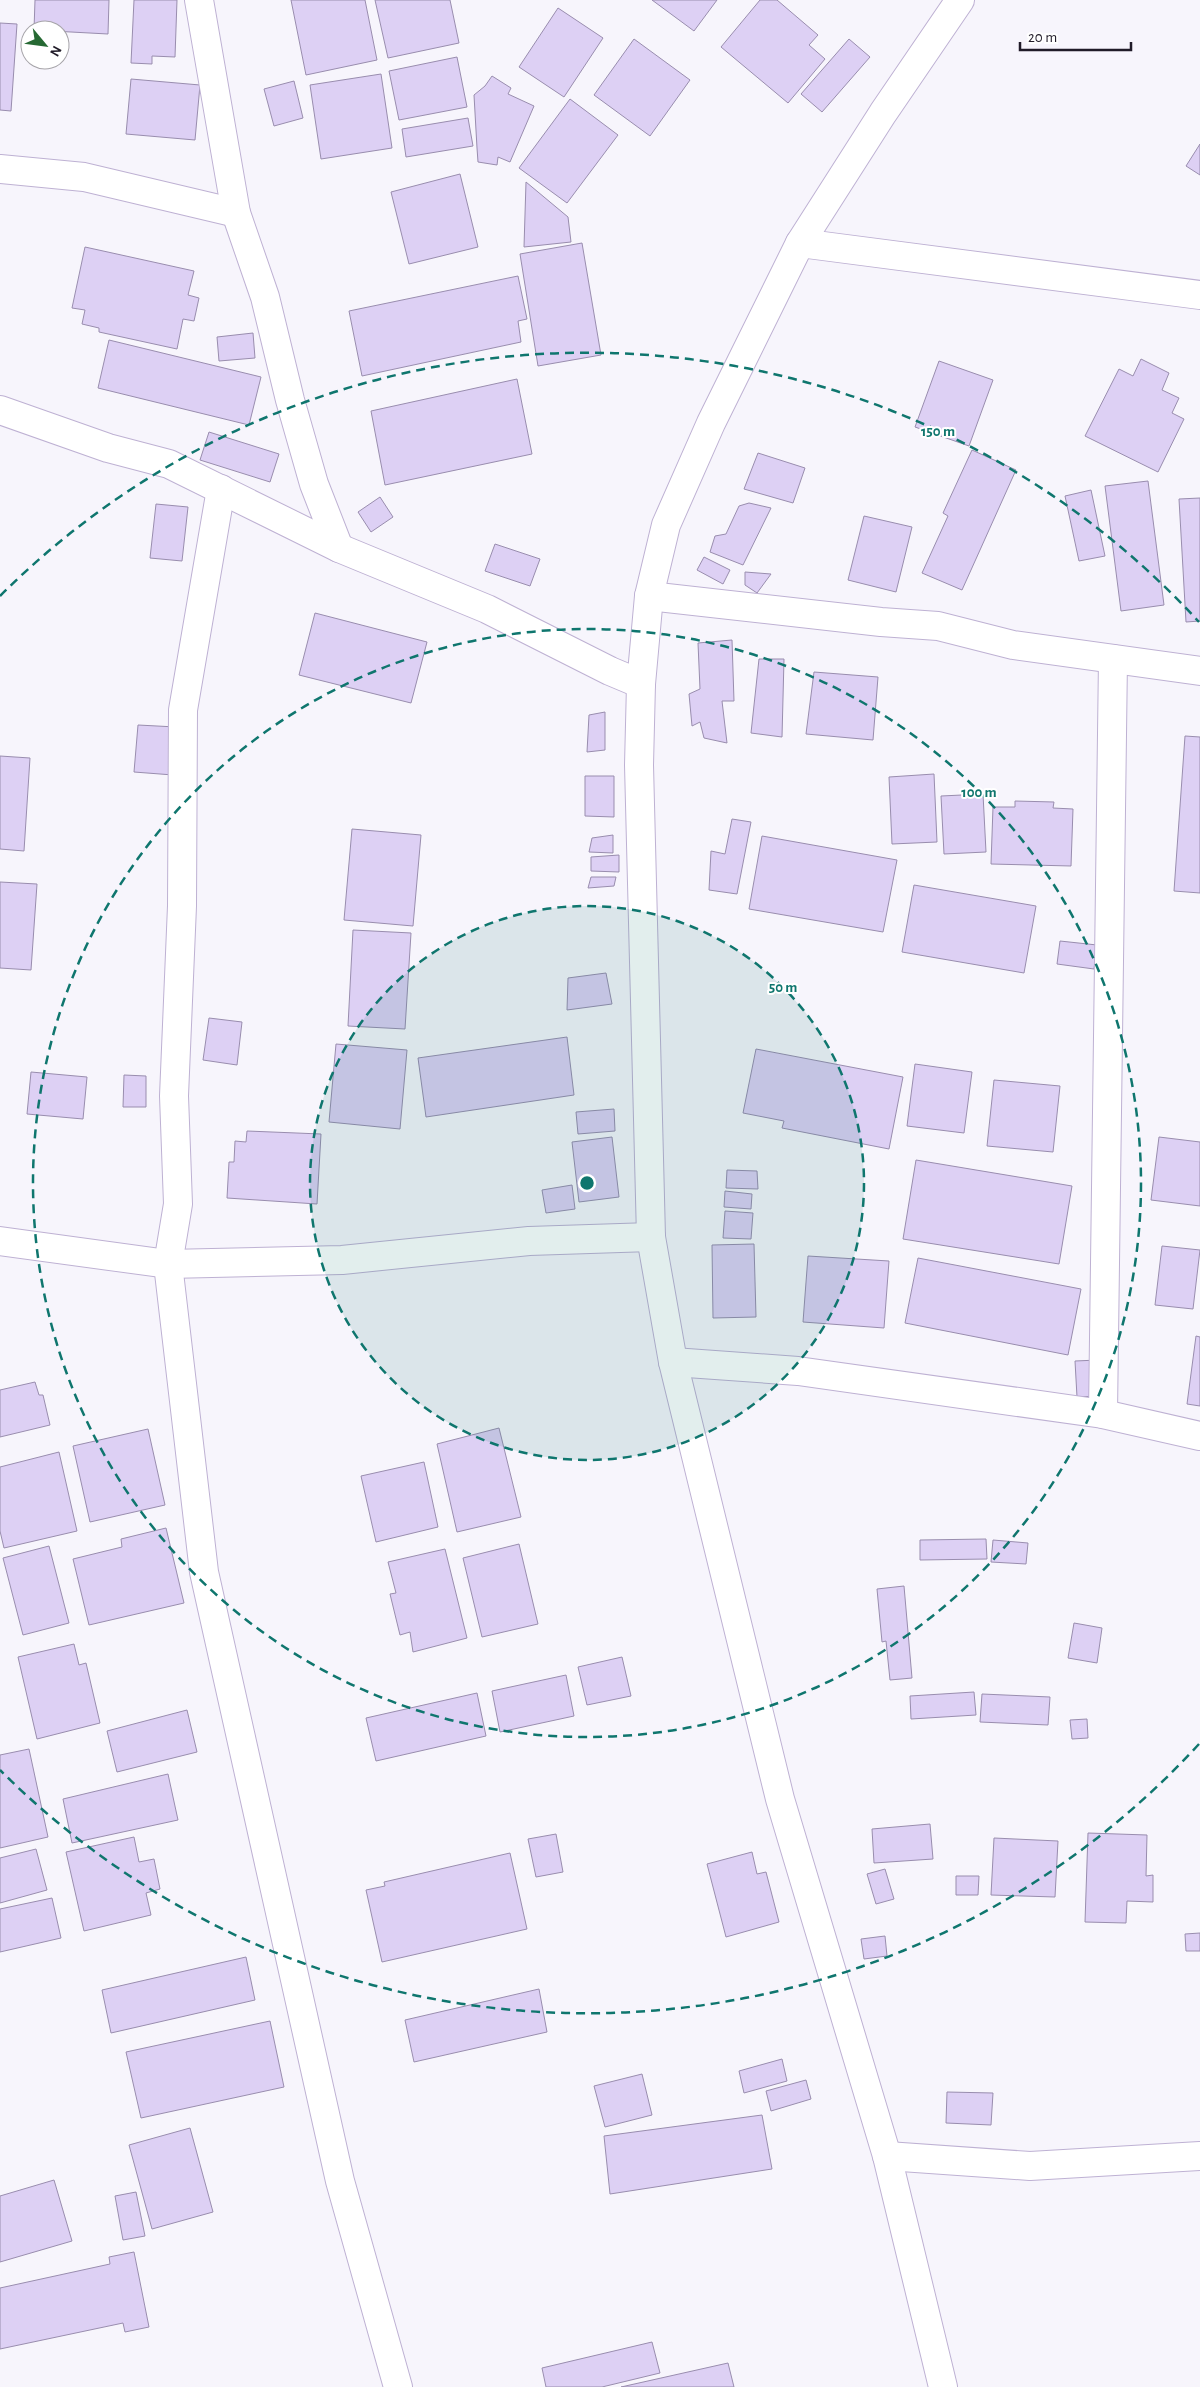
<svg xmlns="http://www.w3.org/2000/svg" width="1200" height="2387" font-family="'Alegreya Sans',sans-serif">
	<style>
		.building { fill: #ddd0f4; stroke: #998dae }
		.lines { fill: none; stroke-linecap: round; stroke-linejoin: round }
		.minor-casing { stroke: #beb1d3; stroke-width: 30 }
		.minor { stroke: #fff; stroke-width: 28 }
		.ring { fill: none; stroke: #0f766e; stroke-width: 2.5; stroke-dasharray: 9 6 }
		.centre { fill: #0f766e; stroke: #fff; stroke-width: 2.5 }
		.ring-label { font-size: 15px; text-anchor: middle; font-weight: bold; fill: #0f766e; stroke: #fff; stroke-width: 4; stroke-linejoin: round; paint-order: stroke }
	</style>
	<rect width="100%" height="100%" fill="#f7f5fc"/>
	<g class="building">
		<path d="M35 0H109L108 34 34 30Z"/>
		<path d="M134 0H177L175 57 152 56V64L131 63Z"/>
		<path d="M291 0H365L377 60 306 75Z"/>
		<path d="M375 0H450L459 43 388 58Z"/>
		<path d="M652 0H717L694 31Z"/>
		<path d="M760 0H777L818 35 809 45 825 59 788 103 721 47Z"/>
		<path d="M558 8 603 38 564 97 519 67Z"/>
		<path d="M0 23 17 24 11 111 0 110Z"/>
		<path d="M634 39 690 80 650 136 594 95Z"/>
		<path d="M849 39 870 57 822 112 801 94Z"/>
		<path d="M457 57 467 107 399 120 389 71Z"/>
		<path d="M381 74 392 148 321 159 310 85Z"/>
		<path d="M492 76 511 88 508 94 534 106 510 162 498 157 497 165 478 162 477 148 474 95 485 86Z"/>
		<path d="M131 79 200 85 195 140 126 134Z"/>
		<path d="M294 81 303 118 274 126 264 89Z"/>
		<path d="M570 99 618 135 567 203 519 168Z"/>
		<path d="M468 118 473 146 406 157 402 129Z"/>
		<path d="M1200 144V175L1186 166Z"/>
		<path d="M460 174 478 247 409 264 391 192Z"/>
		<path d="M526 182 568 217 571 242 524 247Z"/>
		<path d="M582 243 601 355 538 366 520 254Z"/>
		<path d="M85 247 194 271 188 295 199 298 194 321 183 319 177 349 99 332V328L82 324 85 310 72 308Z"/>
		<path d="M518 276 527 319 518 321 521 342 362 376 349 311Z"/>
		<path d="M253 333 255 358 219 361 217 337Z"/>
		<path d="M109 340 261 377 249 425 98 388Z"/>
		<path d="M1141 359 1169 373 1162 390 1179 398 1172 413 1184 419 1158 472 1085 436 1119 369 1133 376Z"/>
		<path d="M939 361 993 380 969 446 915 427Z"/>
		<path d="M517 379 532 454 385 485 371 411Z"/>
		<path d="M209 432 279 454 270 482 200 460Z"/>
		<path d="M972 450 1016 470 962 590 922 573 948 516 943 513Z"/>
		<path d="M758 453 805 468 793 503 744 489Z"/>
		<path d="M1148 481 1164 605 1121 611 1105 486Z"/>
		<path d="M1091 490 1105 556 1079 561 1065 496Z"/>
		<path d="M380 497 393 517 371 532 358 512Z"/>
		<path d="M1200 498V621L1186 622 1179 499Z"/>
		<path d="M749 503 771 508 743 565 710 552 715 536 726 534 739 506Z"/>
		<path d="M156 504 188 507 182 561 150 558Z"/>
		<path d="M864 516 912 527 896 592 848 580Z"/>
		<path d="M495 544 540 559 530 586 485 571Z"/>
		<path d="M704 557 730 570 723 584 697 570Z"/>
		<path d="M745 572 771 574 757 593 745 585Z"/>
		<path d="M315 613 427 642 411 703 299 675Z"/>
		<path d="M732 640 734 701H722L727 743 704 738 700 722 692 726 689 694 700 689 698 643Z"/>
		<path d="M759 659H784L782 737 751 733Z"/>
		<path d="M814 672 878 677 873 740 806 734Z"/>
		<path d="M605 712V750L587 752 589 715Z"/>
		<path d="M138 725 176 727 173 775 134 772Z"/>
		<path d="M1185 736 1200 737V893L1174 891Z"/>
		<path d="M0 756 30 758 24 851 0 849Z"/>
		<path d="M934 774 937 842 892 844 889 777Z"/>
		<path d="M585 776H614V817L585 816Z"/>
		<path d="M983 794 986 852 944 854 941 796Z"/>
		<path d="M1015 801 1054 802 1053 808 1073 809 1071 866 991 864 993 807H1015Z"/>
		<path d="M732 819 751 822 737 894 709 890 711 851 725 854Z"/>
		<path d="M352 829 421 835 413 926 344 920Z"/>
		<path d="M613 835V853L589 852 592 838Z"/>
		<path d="M762 836 897 860 883 932 749 909Z"/>
		<path d="M619 855V872L591 871V857Z"/>
		<path d="M591 877H616L614 886 588 888Z"/>
		<path d="M0 882 37 884 31 970 0 968Z"/>
		<path d="M914 885 1036 906 1024 973 902 952Z"/>
		<path d="M353 930 411 933 405 1029 348 1026Z"/>
		<path d="M1060 941 1097 945 1094 969 1057 964Z"/>
		<path d="M606 973 612 1004 567 1010 568 978Z"/>
		<path d="M209 1018 242 1022 237 1065 203 1060Z"/>
		<path d="M567 1037 574 1095 426 1117 418 1058Z"/>
		<path d="M336 1044 407 1050 400 1129 329 1122Z"/>
		<path d="M756 1049 903 1077 889 1149 782 1128 784 1121 743 1113Z"/>
		<path d="M915 1064 972 1072 964 1133 907 1126Z"/>
		<path d="M31 1072 87 1077 83 1119 27 1114Z"/>
		<path d="M124 1075 146 1076V1107H123Z"/>
		<path d="M994 1080 1060 1086 1053 1152 987 1146Z"/>
		<path d="M614 1109 615 1131 578 1134 576 1112Z"/>
		<path d="M247 1131 321 1134 317 1204 227 1198 229 1162H234L235 1141 246 1142Z"/>
		<path d="M612 1137 619 1197 579 1202 572 1142Z"/>
		<path d="M1159 1137 1200 1142V1206L1151 1200Z"/>
		<path d="M916 1160 1072 1186 1059 1264 903 1239Z"/>
		<path d="M727 1170 757 1171 758 1189 726 1188Z"/>
		<path d="M572 1185 575 1209 546 1213 542 1190Z"/>
		<path d="M725 1191 752 1194 751 1209 724 1207Z"/>
		<path d="M725 1211 753 1213 751 1239 723 1238Z"/>
		<path d="M754 1244 756 1317 713 1318 712 1245Z"/>
		<path d="M1162 1246 1200 1250 1193 1309 1155 1305Z"/>
		<path d="M808 1256 889 1261 884 1328 803 1322Z"/>
		<path d="M918 1258 1081 1289 1068 1355 905 1323Z"/>
		<path d="M1196 1336 1200 1337V1406L1187 1404Z"/>
		<path d="M1098 1360 1099 1396 1077 1397 1075 1361Z"/>
		<path d="M35 1382 39 1395H43L50 1425 0 1437V1390Z"/>
		<path d="M499 1428 521 1517 457 1532 437 1444Z"/>
		<path d="M148 1429 165 1505 90 1522 73 1446Z"/>
		<path d="M59 1452 77 1531 4 1548 0 1531V1467Z"/>
		<path d="M424 1462 438 1527 376 1542 361 1476Z"/>
		<path d="M166 1528 184 1603 89 1625 73 1559 122 1547 121 1539Z"/>
		<path d="M986 1539 987 1559 920 1560V1540Z"/>
		<path d="M993 1540 1028 1543 1026 1564 991 1562Z"/>
		<path d="M519 1544 538 1624 482 1637 463 1558Z"/>
		<path d="M49 1546 69 1623 23 1635 3 1558Z"/>
		<path d="M445 1549 467 1638 413 1652 410 1632 400 1635 390 1594 396 1593 388 1562Z"/>
		<path d="M904 1586 912 1678 890 1680 886 1641 882 1642 877 1589Z"/>
		<path d="M1074 1623 1102 1628 1097 1663 1068 1658Z"/>
		<path d="M74 1644 79 1665 86 1663 100 1723 37 1739 18 1657Z"/>
		<path d="M622 1657 631 1696 587 1705 578 1667Z"/>
		<path d="M566 1675 574 1716 500 1732 492 1691Z"/>
		<path d="M974 1692 976 1715 911 1719 910 1696Z"/>
		<path d="M477 1693 486 1736 376 1761 366 1718Z"/>
		<path d="M982 1694 1050 1697 1048 1725 980 1722Z"/>
		<path d="M187 1710 197 1752 117 1772 107 1731Z"/>
		<path d="M1087 1719 1088 1738 1072 1739 1070 1720Z"/>
		<path d="M29 1749 48 1837 0 1848V1755Z"/>
		<path d="M168 1774 178 1820 72 1843 63 1799Z"/>
		<path d="M930 1824 933 1859 874 1863 872 1829Z"/>
		<path d="M1088 1833 1147 1835 1146 1876 1153 1875V1902L1127 1901 1126 1923 1085 1922Z"/>
		<path d="M556 1834 563 1872 536 1877 528 1839Z"/>
		<path d="M134 1837 139 1862 154 1859 160 1889 146 1893 151 1915 84 1931 66 1852Z"/>
		<path d="M994 1838 1058 1841 1055 1897 991 1895Z"/>
		<path d="M36 1849 47 1890 0 1903V1858Z"/>
		<path d="M752 1852 757 1874 766 1872 779 1922 726 1937 707 1864Z"/>
		<path d="M510 1853 527 1929 382 1962 366 1890 385 1886 384 1882Z"/>
		<path d="M885 1869 894 1899 876 1904 867 1874Z"/>
		<path d="M956 1876H979L978 1895H956Z"/>
		<path d="M52 1898 61 1938 0 1952V1909Z"/>
		<path d="M1200 1933V1951H1186L1185 1934Z"/>
		<path d="M885 1936 887 1956 864 1959 861 1939Z"/>
		<path d="M246 1957 255 2000 111 2033 102 1990Z"/>
		<path d="M539 1989 547 2032 414 2062 405 2020Z"/>
		<path d="M270 2021 284 2087 141 2118 126 2052Z"/>
		<path d="M782 2059 787 2081 744 2093 739 2071Z"/>
		<path d="M642 2074 652 2115 605 2127 594 2086Z"/>
		<path d="M806 2080 811 2099 771 2111 766 2091Z"/>
		<path d="M947 2092 993 2093 991 2125 946 2123Z"/>
		<path d="M762 2115 772 2169 610 2194 604 2136Z"/>
		<path d="M190 2128 213 2212 152 2229 129 2145Z"/>
		<path d="M54 2180 72 2241 0 2262V2196Z"/>
		<path d="M136 2192 145 2236 123 2240 115 2196Z"/>
		<path d="M134 2252 149 2327 125 2332 123 2323 0 2349V2288L110 2264 109 2257Z"/>
		<path d="M652 2342 660 2373 602 2387H546L542 2368Z"/>
		<path d="M728 2363 734 2387H621Z"/>
	</g>
	<g class="lines">
		<g class="minor-casing">
			<g id="minor">
				<path d="M199 0 236 213 265 297 290 400 314 484 339 548"/>
				<path d="M0 169 84 177 236 213"/>
				<path d="M800 243 1200 295"/>
				<path d="M0 410 108 448 169 464 339 548 487 609 610 671 641 684"/>
				<path d="M221 489 183 710 182 906 174 1096 178 1204 168 1264 204 1572 340 2181 398 2387"/>
				<path d="M649 596 881 622 938 626 1013 645 1200 671"/>
				<path d="M0 1241 168 1264 342 1260 529 1241 651 1237"/>
				<path d="M673 1362 798 1371 1103 1414 1200 1436"/>
				<path d="M1103 1414 1113 659"/>
				<path d="M887 2156 1030 2166 1200 2156"/>
				<path d="M943 2387 887 2156 780 1799 673 1362 651 1237 639 765 641 684 649 596 666 525 711 423 800 243 883 113 960 0"/>
			</g>
		</g>
		<use href="#minor" class="minor"/>
	</g>
	<circle cx="587" cy="1183" r="277" fill="#0f766e" fill-opacity=".12"/>
	<g class="ring">
		<circle cx="587" cy="1183" r="277"/>
		<circle cx="587" cy="1183" r="554"/>
		<path d="M1199 1744A830 830 0 0 1 0 1770M0 596A830 830 0 0 1 1199 622"/>
	</g>
	<circle cx="587" cy="1183" r="8" class="centre"/>
	<g class="ring-label">
		<text x="938" y="436">150 m</text>
		<text x="979" y="797">100 m</text>
		<text x="783" y="992">50 m</text>
	</g>
	<g transform="translate(45 45) rotate(119)"><circle r="24" fill="#ffffff" stroke="#a6a4a9"/>
	<path d="M0-4L9 19L0 12L-9 19Z" fill="#266933"/>
	<text y="-8" font-size="14" font-weight="bold" text-anchor="middle" fill="#201b28">N</text>
	</g>
	<path d="M1020 42v8h111v-8" fill="none" stroke="#201b28" stroke-width="2.5"/>
	<text x="1028" y="42" font-size="15" fill="#201b28" stroke="#ffffff" stroke-width="4" paint-order="stroke">20 m</text>
</svg>
